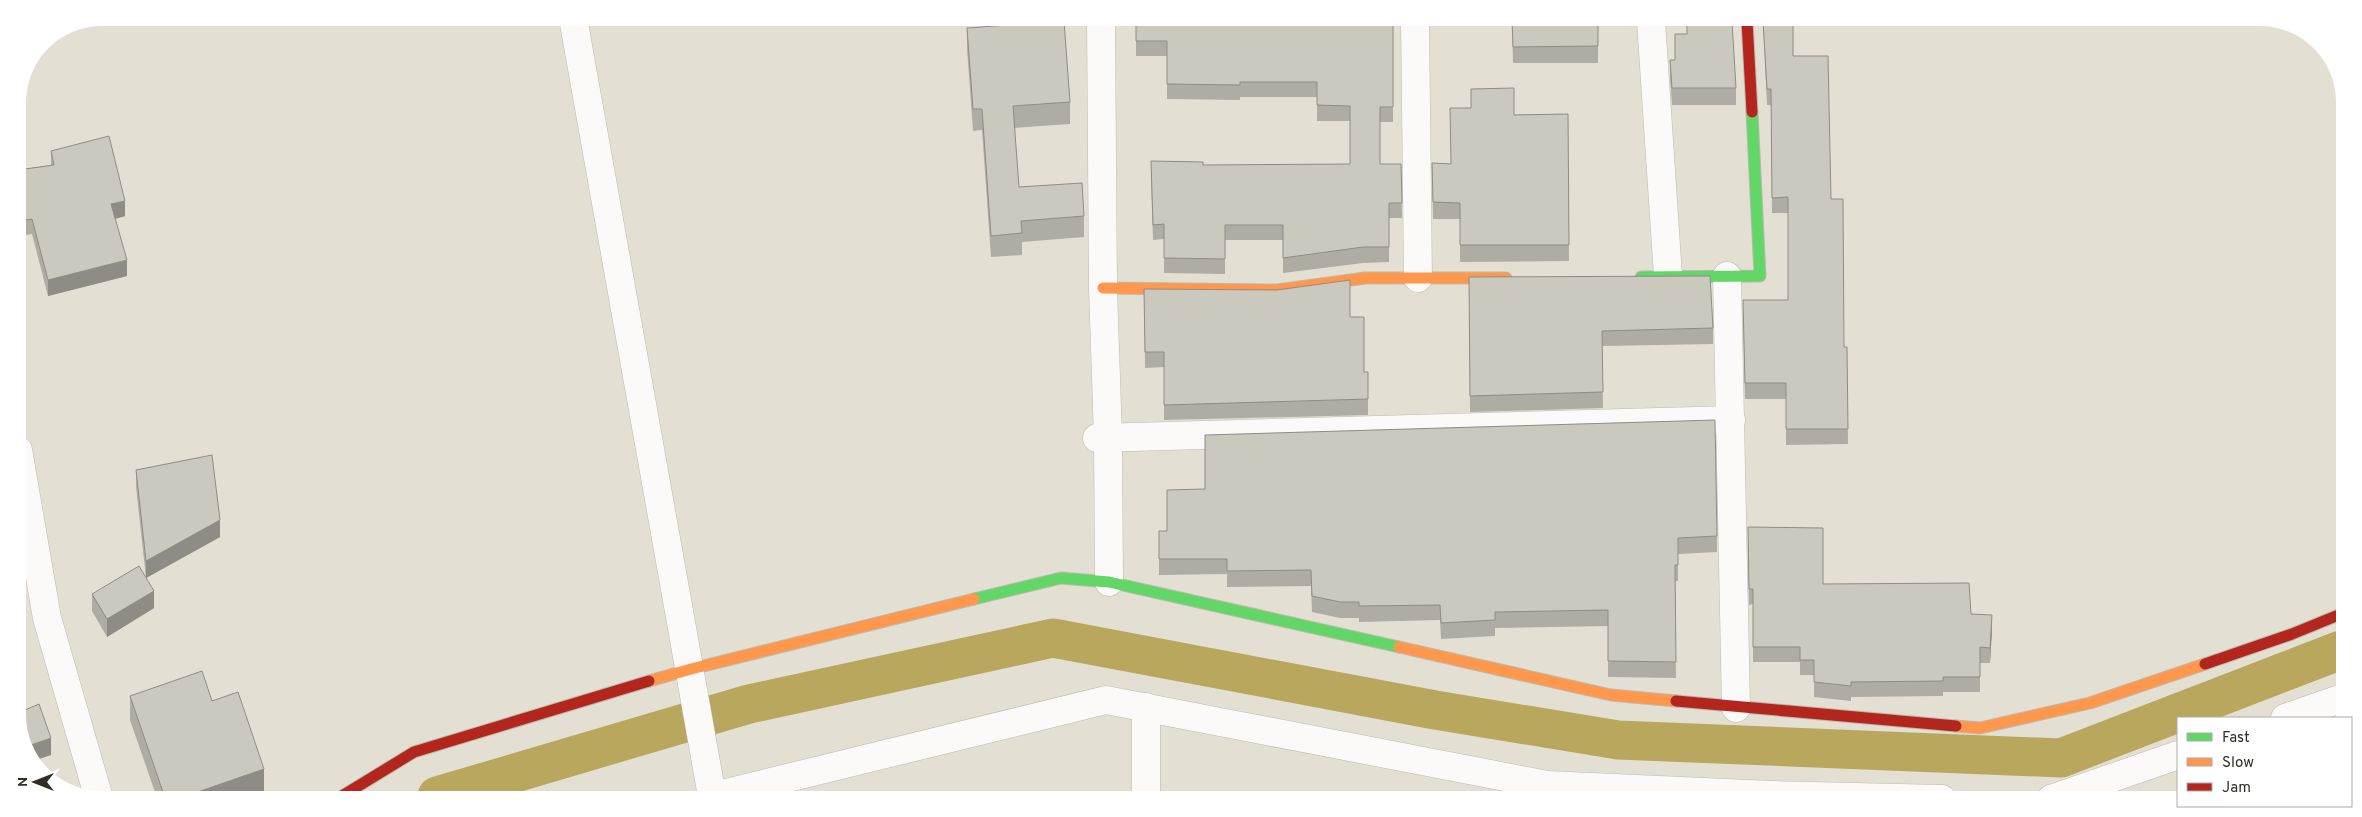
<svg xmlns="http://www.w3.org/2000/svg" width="2362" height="817" font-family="Overpass,sans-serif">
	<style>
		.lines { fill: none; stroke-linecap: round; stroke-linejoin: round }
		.canal { stroke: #b8a75d; stroke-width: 39 }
		.street-casing { stroke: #bcbaaf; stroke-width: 29 }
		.fast-casing { stroke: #bcbaaf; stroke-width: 13 }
		.slow-casing { stroke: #bcbaaf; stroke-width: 13 }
		.jam-casing { stroke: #bcbaaf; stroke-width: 13 }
		.street { stroke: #fbfaf8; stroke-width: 28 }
		.fast { stroke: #63d668; stroke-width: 11 }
		.slow { stroke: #ff974d; stroke-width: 11 }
		.jam { stroke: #b3261e; stroke-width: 11 }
		.wall { fill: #afaca3 }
		.shaded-wall { fill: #8e8c85 }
		.building { fill: #cbc8be; stroke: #8e8c85 }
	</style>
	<rect width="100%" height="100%" fill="#e3e0d3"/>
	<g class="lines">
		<path class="canal" d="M437 796 749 704 1053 638 1435 710 1618 740 2061 758 2341 650"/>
		<g class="street-casing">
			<g id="street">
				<path d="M573 18 712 796"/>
				<path d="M1101 20 1103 288 1108 438 1109 582"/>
				<path d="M1415 20 1418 278"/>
				<path d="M1651 21 1668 276"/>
				<path d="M1727 276 1736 708"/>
				<path d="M1097 438 1731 420"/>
				<path d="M18 450 47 618 98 795"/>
				<path d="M2285 718 2340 699"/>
				<path d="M714 796 1106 700 1547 785 1771 795 1942 799"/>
				<path d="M1146 797V707"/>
				<path d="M2051 799 2178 755"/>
			</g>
		</g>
		<g class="fast-casing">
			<g id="fast">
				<path d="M1641 277 1760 276 1752 112"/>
				<path d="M974 599 1061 578 1109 582 1399 647"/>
			</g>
		</g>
		<g class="slow-casing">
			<g id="slow">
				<path d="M1103 288 1277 290 1365 278H1506"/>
				<path d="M1399 647 1611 695 1676 701"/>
				<path d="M649 681 691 669 974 599"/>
				<path d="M1956 726 1980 728 2090 703 2205 664"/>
			</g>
		</g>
		<g class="jam-casing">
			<g id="jam">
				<path d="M1747 21 1752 112"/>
				<path d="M2205 664 2292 634 2341 614"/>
				<path d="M1676 701 1956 726"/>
				<path d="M342 796 414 752 649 681"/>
			</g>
		</g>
		<use href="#street" class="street"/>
		<use href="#fast" class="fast"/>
		<use href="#slow" class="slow"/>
		<use href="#jam" class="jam"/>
	</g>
	<g class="wall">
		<path d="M1136 20 1263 22 1393 20V122H1380V164H1401L1402 218H1389V262L1363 263 1283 273V240H1225V274L1164 273V239L1153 240 1151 176 1203 165 1350 164V121H1317V97H1240V100L1167 99V56H1136Z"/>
		<path d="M1512 20 1598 21V63H1513Z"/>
		<path d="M1763 21H1793V56L1831 199 1844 347H1847L1848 444 1786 445V399H1745L1743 316 1788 300V213H1772L1771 105H1767Z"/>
		<path d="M1687 22 1736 88V105H1672L1670 77V60H1675V34H1687Z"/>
		<path d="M967 28 1070 102V124L1014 128 1019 187 1084 216V237L1022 242V255L991 257 982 130 973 131 967 49Z"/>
		<path d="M1568 114 1569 261 1460 262V219H1433L1432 163 1451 164 1514 115Z"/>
		<path d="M51 151 125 216 115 219 127 276 48 296 32 234 18 236V170L51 165Z"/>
		<path d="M1469 277 1713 328V344L1602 346 1603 408 1470 412Z"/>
		<path d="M1144 289 1350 317 1364 372H1368V415L1164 420V367L1145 368Z"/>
		<path d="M136 470 220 537 146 578 136 487Z"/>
		<path d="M1159 531 1717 536V552L1678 554V581H1675L1676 678 1608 677V626L1495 628V636L1441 639 1440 620 1359 622V618H1340L1312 612 1311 586 1227 587V574L1159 575Z"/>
		<path d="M1748 542 1823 584 1971 614 1992 630 1990 663H1980V692H1943V696L1851 697V701L1814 697V675H1800V662H1753V604L1749 605Z"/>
		<path d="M92 594 154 608 107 637 92 611Z"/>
		<path d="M130 696 212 701 264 793 257 795H156L130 720Z"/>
	</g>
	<g class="shaded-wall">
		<path d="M125 201V216L111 220V204Z"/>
		<path d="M127 260V276L48 296V280Z"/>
		<path d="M220 520V537L146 578V561Z"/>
		<path d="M154 591V608L107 637V619Z"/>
		<path d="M1992 615V630L1990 663V648Z"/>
		<path d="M51 738V755L33 761 28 746Z"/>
		<path d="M264 769V793L257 795H189Z"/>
	</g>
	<g class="building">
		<path d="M1136 20H1189V21L1263 22V20H1393V107H1380V164H1401L1402 203H1389V247H1363L1283 258V225H1225V259L1164 258V224L1153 225 1151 161 1203 162V165L1350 164V106L1317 105V82H1240V85L1167 84V41H1136Z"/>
		<path d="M1512 20 1598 21V46L1513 47Z"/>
		<path d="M1064 21 1070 102 1013 106 1019 187 1082 183 1084 216 1021 221 1022 233 991 236 982 109H973L967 28Z"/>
		<path d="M1763 21H1793V56H1828L1831 199H1843L1844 347H1847L1848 429H1786V383H1745L1743 300H1788V197L1772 198 1771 89H1767Z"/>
		<path d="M1687 22H1732L1736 88H1672L1670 60H1675V34H1687Z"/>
		<path d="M1514 88V115L1568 114 1569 245H1460V203L1433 202 1432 163 1451 164 1450 108H1471V89Z"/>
		<path d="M109 136 125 201 111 204 127 260 48 280 32 219 18 221V170L54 165 51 151Z"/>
		<path d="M1710 276 1713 328 1602 331 1603 392 1470 396 1469 277Z"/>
		<path d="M1350 280V317H1364V372H1368V399L1164 405V352H1145L1144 289 1277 290Z"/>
		<path d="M1715 420 1717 536 1678 538V565H1675L1676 662 1608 661V610L1495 612V620L1441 623 1440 605 1359 606V602H1340L1312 596 1311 570 1227 571V559H1159V531H1167V490L1205 489V435Z"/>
		<path d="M212 455 220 520 146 561 136 470Z"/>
		<path d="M1748 527 1823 528V584L1969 583 1971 614 1992 615 1990 648 1980 647V677H1943V681L1851 682V686L1814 682V660H1800V647H1753V589H1749Z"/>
		<path d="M139 566 154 591 107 619 92 594Z"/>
		<path d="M202 671 212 701 238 692 264 769 189 795H164L130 696Z"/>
		<path d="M18 687 25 710 39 704 51 738 28 746 18 720Z"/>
	</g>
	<path d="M0 0H2362V817H0ZM102 26H2260A76 76 0 0 1 2336 102V715A76 76 0 0 1 2260 791H102A76 76 0 0 1 26 715V102A76 76 0 0 1 102 26Z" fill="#fff" fill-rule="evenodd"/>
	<rect x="2177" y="717" width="175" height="90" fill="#ffffff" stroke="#acaba8"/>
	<rect x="2187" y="733" width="25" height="8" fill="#63d668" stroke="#acaba8"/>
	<text x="2222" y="742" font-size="15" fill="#302d25">Fast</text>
	<rect x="2187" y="758" width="25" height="8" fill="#ff974d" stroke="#acaba8"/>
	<text x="2222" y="767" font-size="15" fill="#302d25">Slow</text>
	<rect x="2187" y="783" width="25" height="8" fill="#b3261e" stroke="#acaba8"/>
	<text x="2222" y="792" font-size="15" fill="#302d25">Jam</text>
	<g transform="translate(35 782) rotate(270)" stroke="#ffffff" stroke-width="4" paint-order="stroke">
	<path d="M0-4L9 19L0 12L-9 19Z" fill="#302d25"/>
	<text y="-8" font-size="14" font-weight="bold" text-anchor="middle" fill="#302d25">N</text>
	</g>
</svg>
